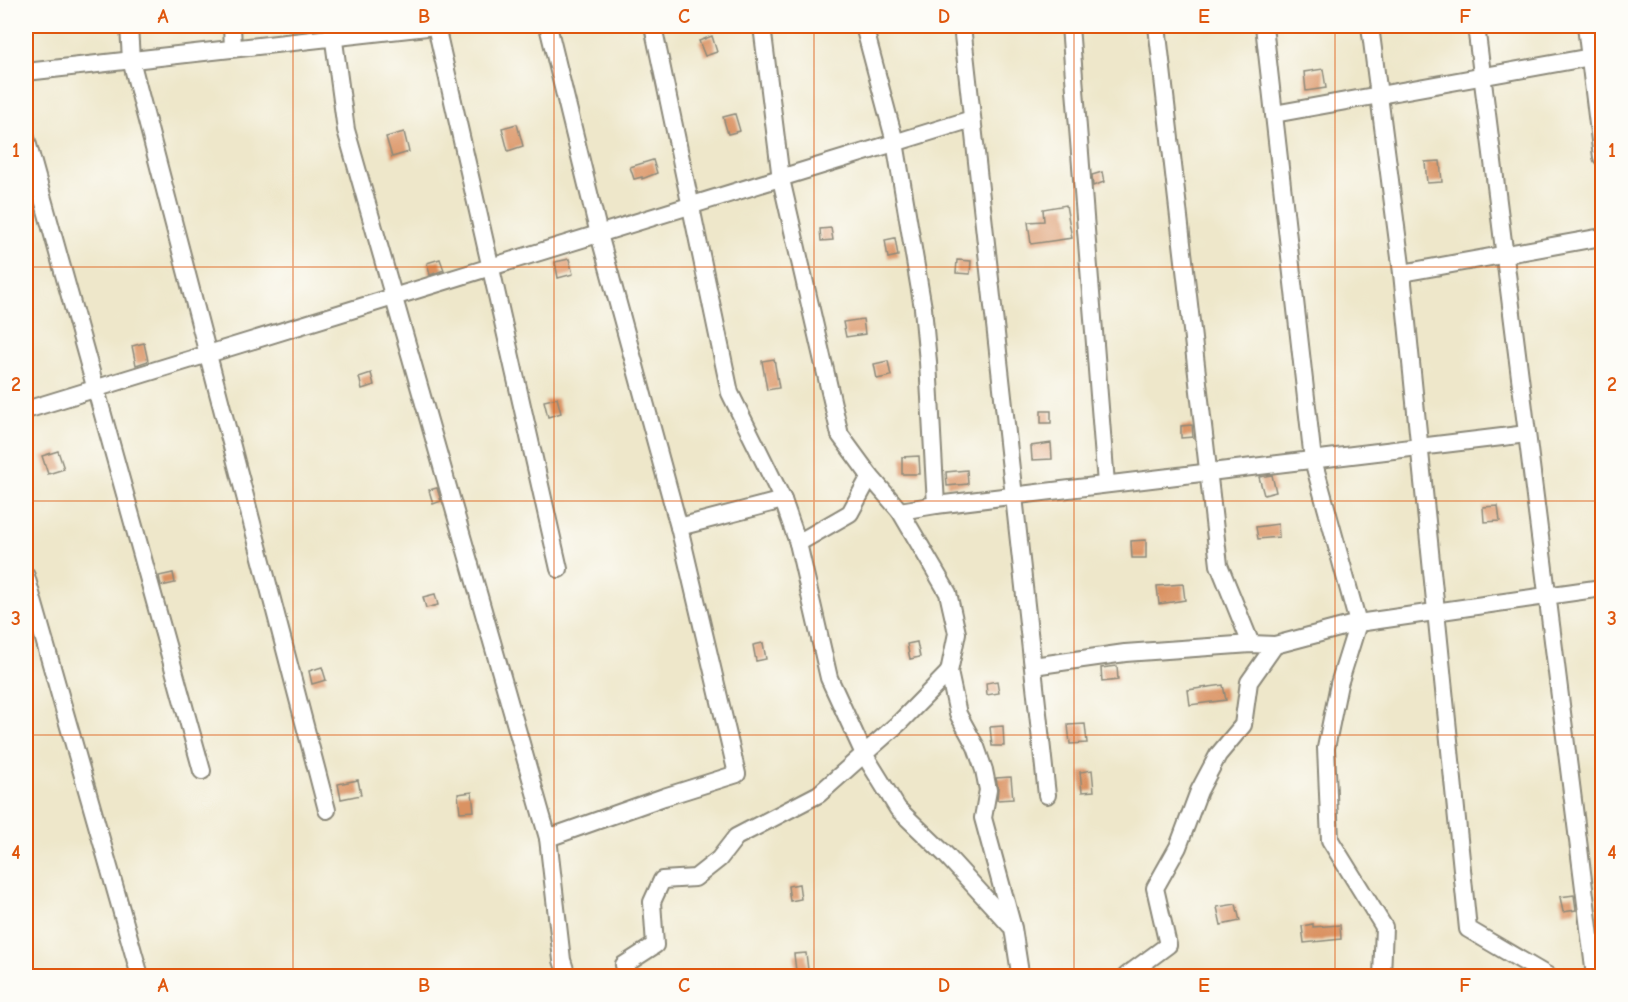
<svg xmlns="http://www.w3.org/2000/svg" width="1628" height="1002" font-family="'Comic Neue',sans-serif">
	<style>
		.building { fill: #da9262 }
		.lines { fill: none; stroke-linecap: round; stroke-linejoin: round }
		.minor-casing { stroke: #8c897a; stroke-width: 20 }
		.minor { stroke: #fff; stroke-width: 16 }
		.grid { fill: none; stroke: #df570e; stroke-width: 1.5; stroke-opacity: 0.55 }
		.neatline { fill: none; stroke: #df570e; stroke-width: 2 }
		.grid-label { font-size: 20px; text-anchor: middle; font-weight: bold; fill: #df570e }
	</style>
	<rect width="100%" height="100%" fill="#fdfcf7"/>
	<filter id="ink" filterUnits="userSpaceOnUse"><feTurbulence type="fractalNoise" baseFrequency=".0167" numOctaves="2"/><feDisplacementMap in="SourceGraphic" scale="12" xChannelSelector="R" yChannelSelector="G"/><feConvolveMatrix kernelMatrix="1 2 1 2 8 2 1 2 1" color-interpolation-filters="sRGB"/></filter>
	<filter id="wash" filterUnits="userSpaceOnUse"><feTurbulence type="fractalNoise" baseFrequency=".008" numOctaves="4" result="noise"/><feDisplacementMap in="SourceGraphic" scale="24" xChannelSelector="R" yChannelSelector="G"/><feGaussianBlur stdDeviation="1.35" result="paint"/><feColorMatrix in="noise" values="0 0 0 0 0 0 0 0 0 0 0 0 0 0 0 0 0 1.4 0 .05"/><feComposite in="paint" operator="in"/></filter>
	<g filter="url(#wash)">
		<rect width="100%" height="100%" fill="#eee7ca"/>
		<g id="blocks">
			<g class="building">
				<path d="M712 36 717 52 705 56 699 41Z"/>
				<path d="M1323 69 1326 88 1306 91 1304 72Z"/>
				<path d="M735 114 740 131 728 134 723 117Z"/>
				<path d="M517 124 523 146 508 151 502 128Z"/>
				<path d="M404 132 409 152 392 157 386 137Z"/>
				<path d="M653 160 657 173 642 179V177L634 179 630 167Z"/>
				<path d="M1440 161 1442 182 1427 183 1425 162Z"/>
				<path d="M1102 172 1104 182 1093 186 1092 175Z"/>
				<path d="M1066 205 1072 238 1031 244 1028 222 1044 221 1043 209Z"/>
				<path d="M831 228 833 240 821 241 820 229Z"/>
				<path d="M895 238 898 256 888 258 885 240Z"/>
				<path d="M440 259 444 270 430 275 427 263Z"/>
				<path d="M569 259 573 274 558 278 555 262Z"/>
				<path d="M957 260 971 261 970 274 956 273Z"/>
				<path d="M863 319 865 334 846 337 843 322Z"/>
				<path d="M144 343 148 361 136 365 132 346Z"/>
				<path d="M774 359 779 388 767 390 762 361Z"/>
				<path d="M888 361 891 376 877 379 874 364Z"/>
				<path d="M371 373 374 385 362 389 359 377Z"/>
				<path d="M557 398 561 413 548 417 544 401Z"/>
				<rect x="1041" y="411" width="10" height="12"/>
				<path d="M1192 425 1193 437 1181 438V426Z"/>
				<path d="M1051 443 1052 459 1032 460 1031 446Z"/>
				<path d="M58 451 64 469 48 474 42 456Z"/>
				<path d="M919 456 920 474H902V457Z"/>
				<path d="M967 470 968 484 947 486 946 472Z"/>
				<path d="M1272 475 1276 492 1264 495 1259 477Z"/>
				<path d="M437 488 441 501 433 504 429 490Z"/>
				<path d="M1498 506 1500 521 1484 522 1483 507Z"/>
				<path d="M1278 524 1279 537 1258 539 1256 527Z"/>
				<path d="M1146 540V558H1132L1131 541Z"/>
				<path d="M173 573 175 583 161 586 159 576Z"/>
				<path d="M1183 584 1185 600 1159 604 1157 586Z"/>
				<path d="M435 594 438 605 426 608 423 597Z"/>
				<path d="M917 642 920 657 910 659 907 644Z"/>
				<path d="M763 643 766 659 756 661 753 645Z"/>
				<path d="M1117 666 1118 680 1102 682 1101 668Z"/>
				<path d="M322 667 326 680 312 684 309 671Z"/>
				<path d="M997 681 999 693 987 695 986 683Z"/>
				<path d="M1223 685 1226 700 1190 705 1188 690Z"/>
				<path d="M1085 724 1087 743 1070 744 1068 725Z"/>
				<path d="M1003 726 1004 746H992L990 727Z"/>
				<path d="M1092 770 1094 791 1082 792 1080 772Z"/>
				<path d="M1011 777 1013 799 997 800 998 788 996 778Z"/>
				<path d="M358 780 361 795 341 799 338 784Z"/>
				<path d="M472 792 474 811 460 812 458 794Z"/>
				<path d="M799 884 801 899 790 901 788 886Z"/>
				<path d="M1574 895 1576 910 1563 912 1560 897Z"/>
				<path d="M1236 904 1240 921 1221 925 1217 907Z"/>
				<path d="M1313 924V927L1340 925 1341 939 1304 943 1302 926Z"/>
				<path d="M806 953 808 970 796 971 794 954Z"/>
			</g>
		</g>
	</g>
	<g filter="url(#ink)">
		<use href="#blocks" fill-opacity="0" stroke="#8c897a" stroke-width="1.5"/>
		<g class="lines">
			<g class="minor-casing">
				<g id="minor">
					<path d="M129 26 131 60 327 810"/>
					<path d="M232 26 233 48"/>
					<path d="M332 26 346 130 548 838 562 960 567 976"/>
					<path d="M436 26 559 569"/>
					<path d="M548 26 599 234 679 527 737 774 664 797 548 838"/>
					<path d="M653 26 730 393 783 500 798 543 850 513 870 476"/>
					<path d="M762 26 781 179 840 435 870 476 900 511 948 593 957 633 949 672 958 714 976 747 984 770 988 790 983 818 1013 928 1020 973"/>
					<path d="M864 26 895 142 923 308 928 362 936 505"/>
					<path d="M962 26 1047 795"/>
					<path d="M1070 26 1106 484"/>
					<path d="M1157 26 1219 565 1251 644"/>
					<path d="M1264 26 1313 460 1358 623 1339 684 1326 748 1330 840 1384 927 1382 976"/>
					<path d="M1370 26 1402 273 1468 929 1548 976"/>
					<path d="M1476 26 1595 976"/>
					<path d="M1586 26 1602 157"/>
					<path d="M26 72 436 26"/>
					<path d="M1274 114 1602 55"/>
					<path d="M26 138 202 771"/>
					<path d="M1402 273 1602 237"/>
					<path d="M26 410 972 119"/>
					<path d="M900 511 936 505 1527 434"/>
					<path d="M679 527 783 500"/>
					<path d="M798 543 829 678 864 754 898 809 946 855 1010 925"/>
					<path d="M26 576 140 976"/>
					<path d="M1033 666 1125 653 1251 644 1275 645 1358 623 1602 588"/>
					<path d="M627 976 624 965 655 945 652 902 662 880 695 878 719 859 736 837 819 794 900 722 949 672"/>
					<path d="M1126 976 1168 945 1155 888 1178 847 1199 791 1218 755 1243 725 1249 682 1275 645"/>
				</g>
			</g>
			<use href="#minor" class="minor"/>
		</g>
	</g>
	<path class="grid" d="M293 26V976M554 26V976M814 26V976M1074 26V976M1335 26V976M26 267H1602M26 501H1602M26 735H1602"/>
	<rect width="1628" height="1002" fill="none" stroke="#fdfcf7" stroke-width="66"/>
	<rect x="33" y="33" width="1562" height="936" class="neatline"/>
	<g class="grid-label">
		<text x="163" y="23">A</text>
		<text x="424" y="23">B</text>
		<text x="684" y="23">C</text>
		<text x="944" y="23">D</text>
		<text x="1204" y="23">E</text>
		<text x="1465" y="23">F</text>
		<text x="16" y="157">1</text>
		<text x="1612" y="157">1</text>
		<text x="16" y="391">2</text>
		<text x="1612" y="391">2</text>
		<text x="16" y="625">3</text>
		<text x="1612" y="625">3</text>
		<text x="16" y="859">4</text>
		<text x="1612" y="859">4</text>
		<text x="163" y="992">A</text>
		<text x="424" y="992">B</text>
		<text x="684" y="992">C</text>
		<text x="944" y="992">D</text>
		<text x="1204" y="992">E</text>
		<text x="1465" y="992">F</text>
	</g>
</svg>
